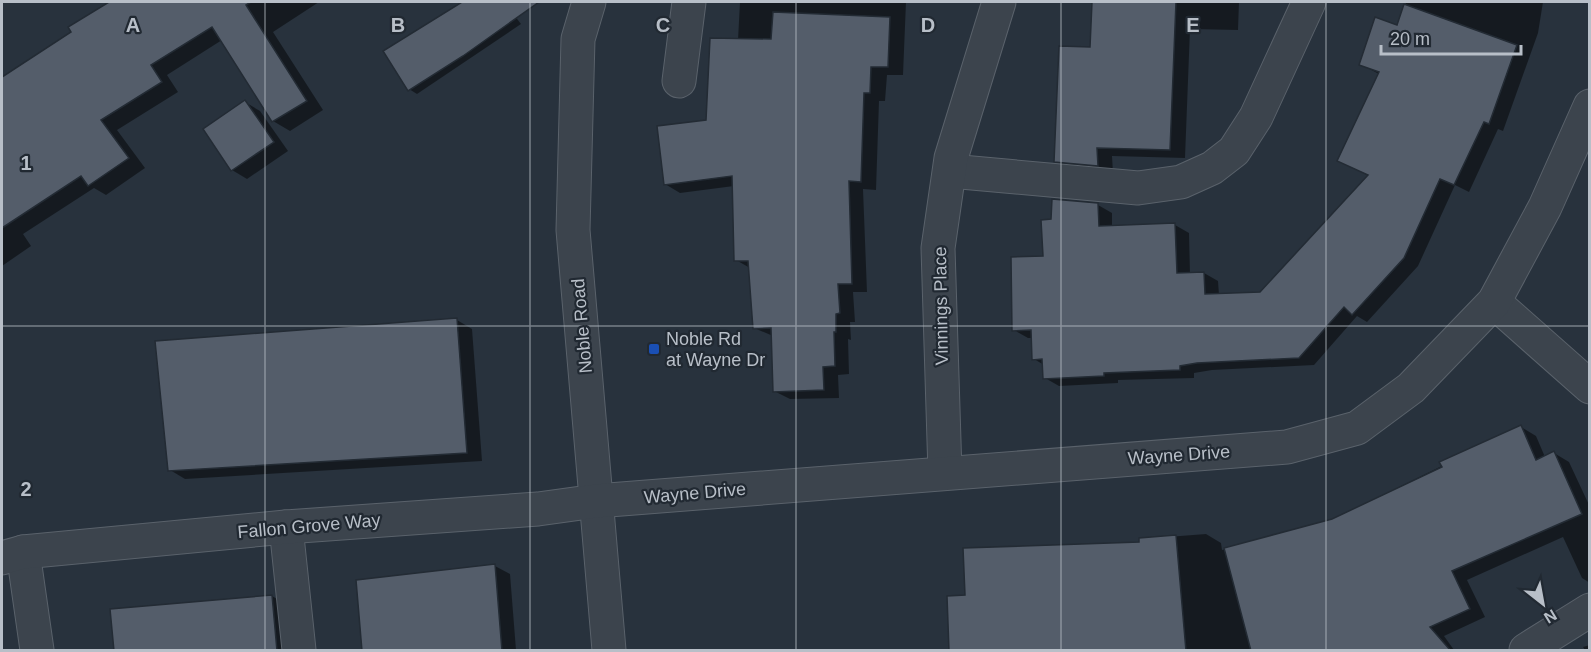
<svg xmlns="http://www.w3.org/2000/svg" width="1591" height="652" font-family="Helvetica,sans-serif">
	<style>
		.shadow { fill: #0007 }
		.building { fill: #545d6a; stroke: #232b34; stroke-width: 1.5 }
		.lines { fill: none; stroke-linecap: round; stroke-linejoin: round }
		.minor-casing { stroke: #5a626b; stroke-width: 35 }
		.minor { stroke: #3c444d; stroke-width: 33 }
		.grid { fill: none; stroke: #b8bfc8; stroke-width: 1.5; stroke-opacity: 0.55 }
		.transit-dot { fill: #1a4fb4; stroke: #212932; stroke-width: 2 }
		.labels { text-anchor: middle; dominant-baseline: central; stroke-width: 4.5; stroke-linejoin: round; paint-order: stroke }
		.street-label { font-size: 18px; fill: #b8bfc8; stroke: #212932 }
		.poi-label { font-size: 18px; fill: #b8bfc8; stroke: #212932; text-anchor: start }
		.grid-label { font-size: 20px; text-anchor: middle; font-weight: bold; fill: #b8bfc8; stroke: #212932; stroke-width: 4.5; stroke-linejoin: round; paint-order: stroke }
	</style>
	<rect width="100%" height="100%" fill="#28323d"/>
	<g class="shadow">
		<path d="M128 2H159L162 6 168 2H319L273 32 323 110 290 131 273 121 222 40 167 75 178 92 117 130 145 168 106 195 94 188 23 234 31 246 2 266V79L73 32Z"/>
		<path d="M465 2H504L521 24 417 94 409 89 386 52Z"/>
		<path d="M740 2H906L903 75H887L885 101H879L876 190 863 189 867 292H853L855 322H850L851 340 848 339 849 374 838 375 839 398 790 399 774 391 773 336 754 328 750 268 736 260 734 186 680 193 665 184 708 121 738 40Z"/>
		<path d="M1093 2H1239L1238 30 1190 29 1185 158 1112 156 1113 173 1071 170 1056 161 1092 49Z"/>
		<path d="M1406 2H1543L1538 33 1503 131 1498 129 1469 192 1455 185 1418 266 1367 322 1357 316 1314 365 1212 370 1194 373V378L1118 380V383L1059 386 1045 378 1044 365 1034 359 1033 338H1028L1014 330 1044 257 1052 220 1098 205 1112 213V227L1175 225 1189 233 1190 274 1204 273 1218 281 1219 295 1260 294 1369 176 1339 161 1379 74 1360 64 1402 29Z"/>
		<path d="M245 102 260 111 288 151 247 179 232 170Z"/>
		<path d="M457 320 472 329 482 461 185 479 170 470Z"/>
		<path d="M1521 427 1536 436 1545 457 1554 453 1569 462 1590 507V583L1582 578 1563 537 1467 580 1485 617 1444 636 1454 650H950L967 596 1141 543V539L1206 534 1221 543 1222 550 1332 520Z"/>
		<path d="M495 566 510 574 516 650H363Z"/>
		<path d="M272 596 287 605 291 650H115Z"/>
		<path d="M1590 645V650H1585L1583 647Z"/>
	</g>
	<g class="building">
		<path d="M109 2H251L246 5 307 101 272 122 212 27 151 65 162 82 101 120 129 158 88 186 81 176 2 228V77L71 32 68 27Z"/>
		<path d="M462 2H539L463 56 408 91 383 51Z"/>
		<path d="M1092 2H1176L1170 150 1097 148 1098 166 1054 162 1059 46 1090 47Z"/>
		<path d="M1404 4 1517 45 1489 124 1484 122 1454 185 1440 179 1404 258 1352 315 1344 307 1299 358 1197 363 1180 366V370L1104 373V376L1043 379 1042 359 1032 360 1031 330 1012 331 1011 257 1043 256 1041 220 1051 219 1052 199 1098 203 1099 226 1175 223 1177 273 1204 272 1205 294 1260 292 1368 175 1337 161 1379 72 1359 65 1375 17 1397 25Z"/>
		<path d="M773 12 890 17 888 67H871L870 93H864L861 182 849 181 852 284H838L840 313 836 314V332H834L835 366 823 367 824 390 773 392 771 328 753 329 748 261H734L732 176 664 185 657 126 706 120 710 38 771 39Z"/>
		<path d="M245 100 274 142 231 171 203 129Z"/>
		<path d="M457 318 467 453 168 471 155 341Z"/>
		<path d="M1521 425 1536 460 1554 451 1582 514 1452 571 1470 609 1430 627 1451 651H1251L1224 548 1332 519 1442 467 1439 462Z"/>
		<path d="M1176 535 1186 651H949L947 596 965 595 963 548 1139 542V538Z"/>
		<path d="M495 564 502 651H362L356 580Z"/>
		<path d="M272 595 277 651H114L110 609Z"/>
	</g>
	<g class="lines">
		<g class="minor-casing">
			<g id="minor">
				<path d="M589 2 578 39 573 230 609 650"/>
				<path d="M679 81 689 2"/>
				<path d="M950 171 1138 188 1181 182 1212 168 1234 151 1256 117 1309 2"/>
				<path d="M1494 302 1590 387"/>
				<path d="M945 473 938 248 951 158 999 2"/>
				<path d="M286 527 299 650"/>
				<path d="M23 552 37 650"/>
				<path d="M2 558 23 552 286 527 538 509 596 501 1287 447 1357 428 1411 388 1494 302 1545 207 1590 106"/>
				<path d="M1526 650 1590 610"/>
			</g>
		</g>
		<use href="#minor" class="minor"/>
	</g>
	<path class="grid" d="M265 2V650M530 2V650M796 2V650M1061 2V650M1326 2V650M2 326H1590"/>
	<rect class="transit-dot" x="648" y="343" width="12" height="12" rx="3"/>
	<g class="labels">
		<g class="street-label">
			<text transform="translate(941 306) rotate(-91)">Vinnings Place</text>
			<text transform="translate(582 326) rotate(-95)">Noble Road</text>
			<text transform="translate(1179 455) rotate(-4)">Wayne Drive</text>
			<text transform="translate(695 493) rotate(-5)">Wayne Drive</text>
			<text transform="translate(309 526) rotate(-5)">Fallon Grove Way</text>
		</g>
		<g class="poi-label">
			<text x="666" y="339">Noble Rd<tspan x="666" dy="21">at Wayne Dr</tspan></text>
		</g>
	</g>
	<g class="grid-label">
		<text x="133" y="32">A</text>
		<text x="398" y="32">B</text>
		<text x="663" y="32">C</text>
		<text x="928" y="32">D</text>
		<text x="1193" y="32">E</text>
		<text x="26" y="170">1</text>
		<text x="26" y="496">2</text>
	</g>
	<rect width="1591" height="652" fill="none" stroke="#b8bfc8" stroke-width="6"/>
	<g transform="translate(1543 604) rotate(149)" stroke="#212932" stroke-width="4.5" paint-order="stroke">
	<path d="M0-4.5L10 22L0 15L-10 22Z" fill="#b8bfc8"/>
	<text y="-9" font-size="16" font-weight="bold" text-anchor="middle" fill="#b8bfc8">N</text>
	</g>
	<path d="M1381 45v9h140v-9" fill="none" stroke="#b8bfc8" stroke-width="3"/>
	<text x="1390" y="45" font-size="18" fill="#b8bfc8" stroke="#212932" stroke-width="4.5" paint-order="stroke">20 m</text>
</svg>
